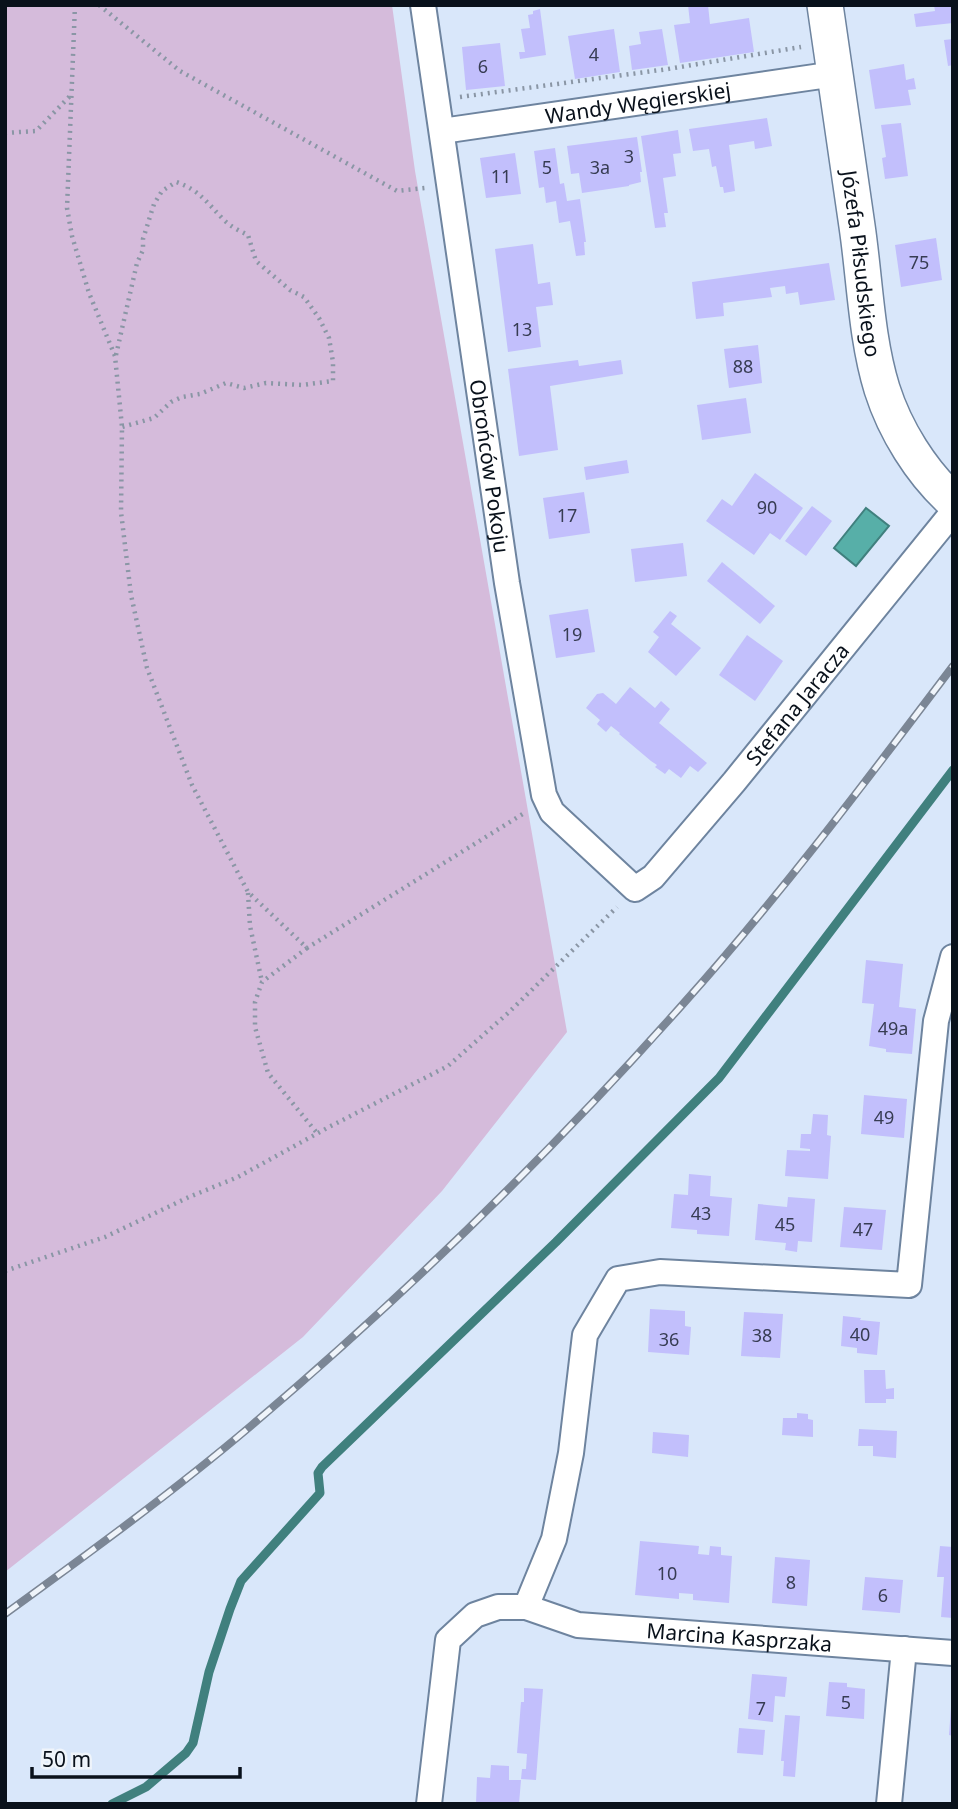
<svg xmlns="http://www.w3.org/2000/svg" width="958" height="1809" font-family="'Noto Sans',sans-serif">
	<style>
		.green { fill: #d5bbdb }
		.water { fill: #57afa8; stroke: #40807e; stroke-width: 2 }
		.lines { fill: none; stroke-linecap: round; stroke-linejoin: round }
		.stream { stroke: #40807e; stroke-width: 9 }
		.building { fill: #c2bffc }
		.street-casing { stroke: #6e849f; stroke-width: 28 }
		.secondary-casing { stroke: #6e849f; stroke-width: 38 }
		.path { stroke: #8a96a5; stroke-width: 4.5; stroke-dasharray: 2 5; stroke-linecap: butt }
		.street { stroke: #fff; stroke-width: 24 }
		.secondary { stroke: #fff; stroke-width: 35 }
		.rail-casing { stroke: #7b8695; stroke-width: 8 }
		.rail { stroke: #eff4fa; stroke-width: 5; stroke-dasharray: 16; stroke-linecap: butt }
		.labels { text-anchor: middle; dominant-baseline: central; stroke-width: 7; stroke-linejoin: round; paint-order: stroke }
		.number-label { font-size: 18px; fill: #373c53 }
		.street-label { font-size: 21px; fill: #09111b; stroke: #eff4fa }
	</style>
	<rect width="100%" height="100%" fill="#d9e7fa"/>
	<path class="green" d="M5 5H392L415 171 567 1032 442 1191 303 1337 5 1572Z"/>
	<path class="water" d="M866 508 889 526 856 566 834 548Z"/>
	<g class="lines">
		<path class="stream" d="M112 1804 146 1787 186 1753 193 1743 209 1672 230 1609 241 1581 320 1493 318 1473 322 1467 556 1242 719 1078 953 770"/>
	</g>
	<g class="building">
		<path d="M688 5H708L710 24 749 18 754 52 680 63 674 25 690 23Z"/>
		<path d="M934 5H953V23L916 27 914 14 935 11Z"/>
		<path d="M540 9 546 55 520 59 519 52H525L521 29 530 28 528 15 533 14V11Z"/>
		<path d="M614 29 620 72 575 79 568 36Z"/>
		<path d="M662 29 668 65 632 70 629 46 641 44 639 32Z"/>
		<path d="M953 39V65L948 66 944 40Z"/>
		<path d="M500 43 505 86 466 90 462 47Z"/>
		<path d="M904 64 906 80 914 78 916 89 908 90 911 105 875 109 869 70Z"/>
		<path d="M767 118 772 146 755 149 754 141 729 145 735 191 724 193 723 187H720L716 166 712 167 709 149 693 151 689 129Z"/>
		<path d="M901 123 908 176 885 179 882 158 886 157 881 125Z"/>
		<path d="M678 130 681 153 673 154 676 176 663 178 668 213H664L666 227 655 228 641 136Z"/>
		<path d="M637 137 642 172H640L641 182 629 185V186L582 193 579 173 571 174 567 146Z"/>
		<path d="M555 148 560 184 564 183 567 201 580 199 586 242H584L585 255 576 256 570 221 559 223 556 201 546 203 544 187 539 188 534 151Z"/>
		<path d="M515 153 521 194 486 198 480 158Z"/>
		<path d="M936 238 942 280 901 287 895 245Z"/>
		<path d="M533 244 538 284 550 282 553 305 536 307 541 347 508 352 495 249Z"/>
		<path d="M829 263 835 300 800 305 798 292 786 294 785 286 770 288 772 297 723 303 724 316 696 319 692 282Z"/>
		<path d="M758 345 762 383 729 388 724 349Z"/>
		<path d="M578 360 579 366 621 360 623 374 550 386 558 450 519 456 508 369Z"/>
		<path d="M746 398 751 433 702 440 697 405Z"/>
		<path d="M627 460 629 473 586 480 584 467Z"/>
		<path d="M755 473 803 508 780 540 770 533 754 555 706 521 722 499 732 506Z"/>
		<path d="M584 492 590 533 549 539 543 498Z"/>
		<path d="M812 506 832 521 806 556 785 541Z"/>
		<path d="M683 543 687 576 635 582 631 549Z"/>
		<path d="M722 562 775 606 760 624 707 581Z"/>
		<path d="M588 609 595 652 556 658 549 615Z"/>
		<path d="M670 611 677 616 671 624 701 648 676 676 648 652 659 637 653 632Z"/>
		<path d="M747 635 783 661 755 701 719 675Z"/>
		<path d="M630 687 655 708 661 701 670 709 659 723 707 763 698 772 690 766 681 778 669 769 665 774 655 767 657 765 651 761 619 734 620 733 611 726 606 732 597 724 600 720 586 708 597 694 603 693 616 704Z"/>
		<path d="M866 960 903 964 899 1007 916 1009 912 1054 886 1052V1049L869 1046 874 1004 862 1003Z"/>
		<path d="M864 1095 907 1099 904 1138 861 1134Z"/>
		<path d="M813 1114 828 1115 827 1135 831 1136 828 1179 785 1176 787 1150 810 1151V1149L800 1148 801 1134H811Z"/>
		<path d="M689 1174 711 1176 710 1196 732 1198 729 1236 697 1234V1230L671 1228 674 1194 688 1195Z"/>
		<path d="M788 1197 815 1199 812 1242 798 1241 797 1252 785 1250 786 1243 755 1240 758 1204 787 1207Z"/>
		<path d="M844 1207 886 1210 882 1250 840 1247Z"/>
		<path d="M650 1309 685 1311V1326L691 1327 689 1355 648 1352Z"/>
		<path d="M744 1312 783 1314 780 1358 741 1356Z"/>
		<path d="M843 1316 861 1318 860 1320 880 1322 877 1355 857 1353V1348L841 1346Z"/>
		<path d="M864 1370H885L886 1389 894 1388V1399H886V1403H865Z"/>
		<path d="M797 1413 808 1414V1419L813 1420V1437L782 1435 783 1418H797Z"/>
		<path d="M859 1429 897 1431 896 1458 873 1456V1446H858Z"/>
		<path d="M653 1432 689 1435 688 1457 652 1453Z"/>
		<path d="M640 1541 699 1546 698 1554 709 1555 710 1546 721 1547V1555L732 1556 729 1603 693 1600V1594L679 1593V1599L635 1595Z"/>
		<path d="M940 1546 953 1547V1618L941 1617 944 1577H937Z"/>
		<path d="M775 1557 810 1560 807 1606 772 1603Z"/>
		<path d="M865 1577 903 1580 900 1613 862 1610Z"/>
		<path d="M752 1674 787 1677 785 1697 775 1696 773 1722 748 1719Z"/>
		<path d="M829 1682 847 1683V1687L865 1689 864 1719 826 1716Z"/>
		<path d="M524 1688 543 1689 536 1780 521 1779 522 1769H526L527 1754 517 1753 521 1702H524Z"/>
		<path d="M951 1707H953V1736L949 1735Z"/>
		<path d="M785 1715 800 1716 795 1777 783 1776 784 1761H781Z"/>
		<path d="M739 1728 765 1730 763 1755 737 1753Z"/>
		<path d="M491 1765 509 1766V1780H521L519 1804H476L477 1777 490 1778Z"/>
	</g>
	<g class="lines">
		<g class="street-casing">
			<g id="street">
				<path id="s1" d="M423 5 507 583 544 795 552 812 635 889 653 877 734 782 953 512"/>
				<path id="s2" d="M442 131 835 74"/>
				<path d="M526 1607 554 1539 571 1453 585 1335 618 1279 660 1272 909 1285 936 1021 953 957"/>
				<path id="s3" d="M429 1804 448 1640 475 1615 498 1607H526L578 1625 953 1653"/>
				<path d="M889 1804 904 1649"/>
			</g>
		</g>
		<g class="secondary-casing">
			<g id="secondary">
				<path id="s4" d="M825 5C836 79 847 153 857 226 865 280 866 337 882 389 895 430 921 472 953 501"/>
			</g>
		</g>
		<g class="path">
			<path d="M75 5 67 208 72 236 89 293 115 356 122 427 121 512 131 595 147 668 192 785 248 892 307 948 526 812"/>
			<path d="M99 5 180 71 397 191 425 188"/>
			<path d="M460 97 668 69 801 47"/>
			<path d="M5 133 36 131 71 95"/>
			<path d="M116 355 137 263 143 250V239L154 204 162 191 176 182C200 190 208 204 224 220 231 227 240 231 248 235L256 261 290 290 304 297 319 318 329 338 333 362V381L302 385 266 383 244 388 226 383 200 394 182 397 171 402 154 418 122 427"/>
			<path d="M248 893 250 926 262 982"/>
			<path d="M307 948 262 982 255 1002V1027L268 1073 317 1133"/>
			<path d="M5 1271 105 1237 189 1197 238 1177 329 1127 448 1066 507 1014 617 907"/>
		</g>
		<use href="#street" class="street"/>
		<use href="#secondary" class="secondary"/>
		<g class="rail-casing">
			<path id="rail" d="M5 1614C89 1553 173 1492 252 1425 405 1295 550 1154 683 1004 779 897 866 781 953 666"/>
		</g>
		<use href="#rail" class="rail"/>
	</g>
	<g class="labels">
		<g class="number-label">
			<text x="594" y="54">4</text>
			<text x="483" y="66">6</text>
			<text x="629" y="156">3</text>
			<text x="547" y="167">5</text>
			<text x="600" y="167">3a</text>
			<text x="501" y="176">11</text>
			<text x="919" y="262">75</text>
			<text x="522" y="329">13</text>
			<text x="743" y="366">88</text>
			<text x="767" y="507">90</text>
			<text x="567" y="515">17</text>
			<text x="572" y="634">19</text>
			<text x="893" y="1028">49a</text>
			<text x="884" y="1117">49</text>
			<text x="701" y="1213">43</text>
			<text x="785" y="1224">45</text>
			<text x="863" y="1229">47</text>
			<text x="860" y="1334">40</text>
			<text x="762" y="1335">38</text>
			<text x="669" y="1339">36</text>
			<text x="667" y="1573">10</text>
			<text x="791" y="1582">8</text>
			<text x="883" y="1595">6</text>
			<text x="846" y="1702">5</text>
			<text x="761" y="1708">7</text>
		</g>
		<g class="street-label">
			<text stroke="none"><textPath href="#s2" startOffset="198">Wandy Węgierskiej</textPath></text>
			<text stroke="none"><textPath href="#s4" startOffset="261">Józefa Piłsudskiego</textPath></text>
			<text stroke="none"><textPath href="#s1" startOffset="466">Obrońców Pokoju</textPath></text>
			<text stroke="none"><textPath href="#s1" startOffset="1178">Stefana Jaracza</textPath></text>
			<text stroke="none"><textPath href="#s3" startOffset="471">Marcina Kasprzaka</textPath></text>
		</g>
	</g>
	<rect width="958" height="1809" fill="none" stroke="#09111b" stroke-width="14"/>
	<path d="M32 1767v10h208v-10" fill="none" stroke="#09111b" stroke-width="3.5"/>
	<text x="42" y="1767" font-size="21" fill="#09111b" stroke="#eff4fa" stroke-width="5" paint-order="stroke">50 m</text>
</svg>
